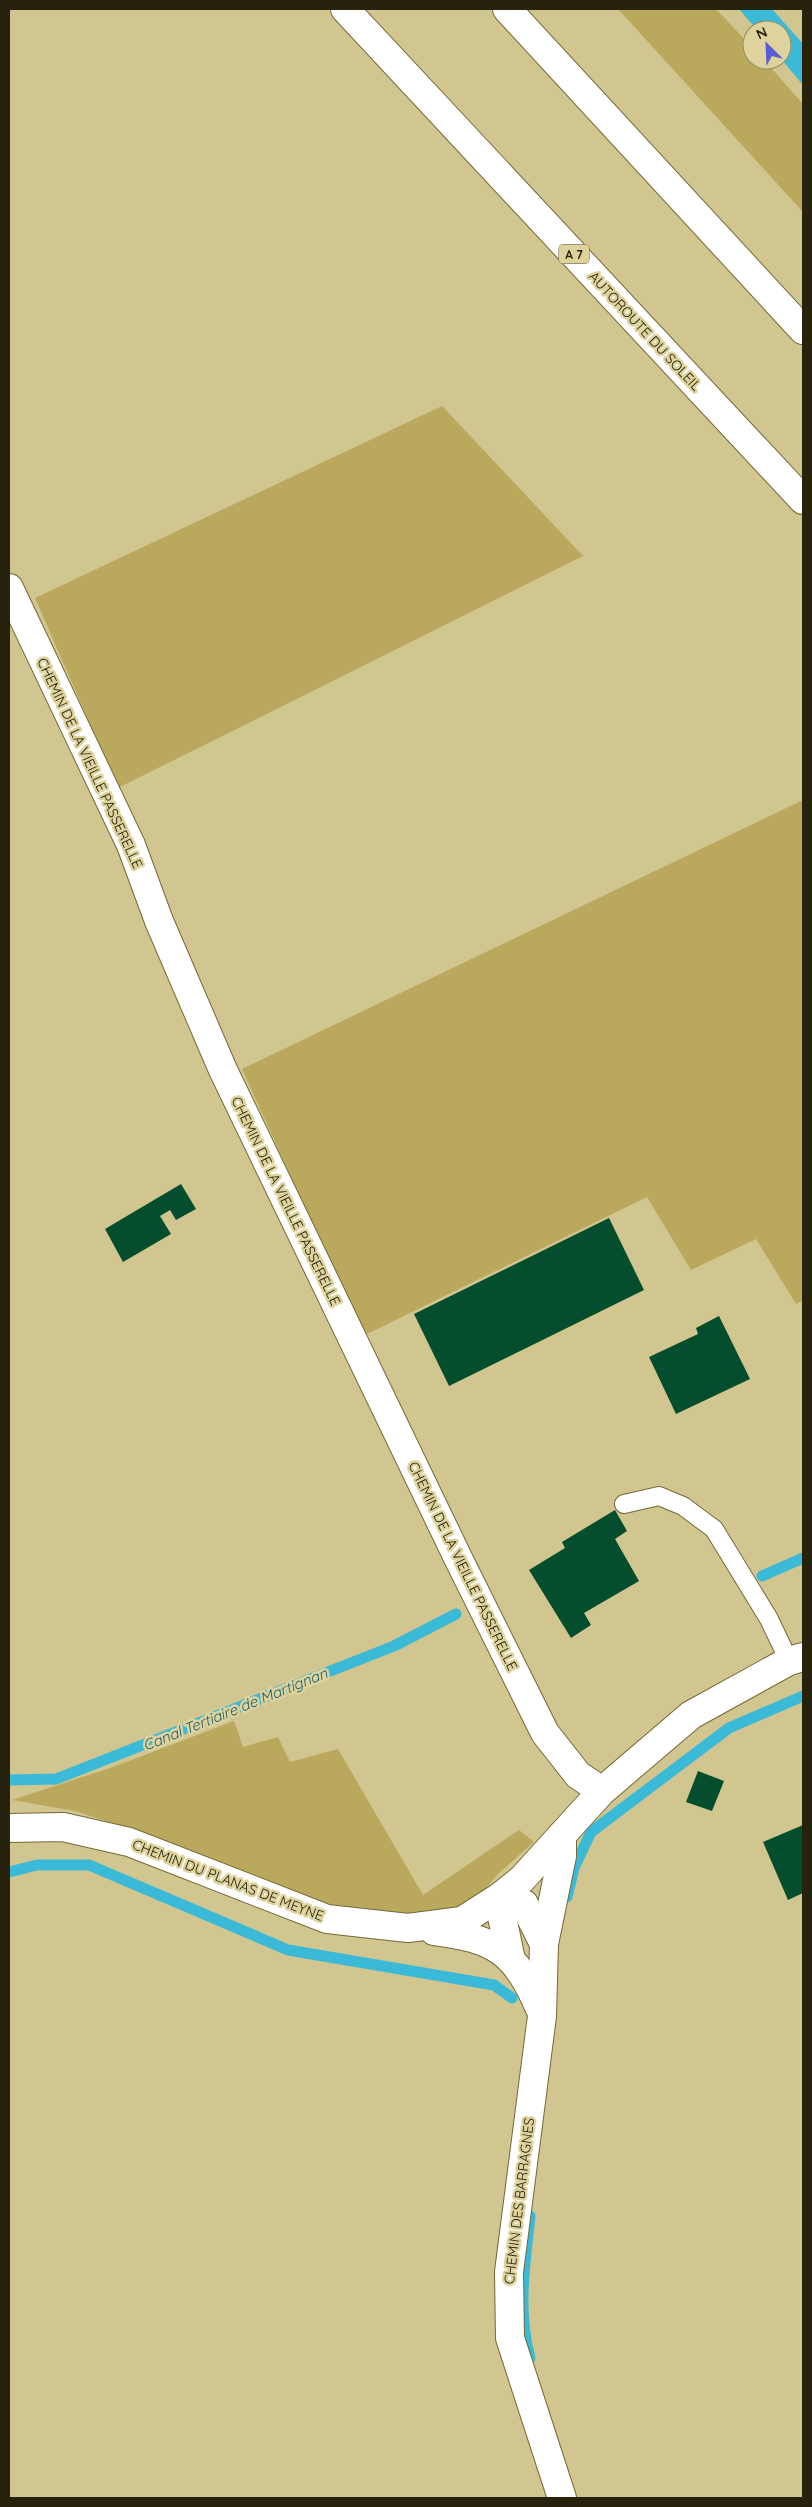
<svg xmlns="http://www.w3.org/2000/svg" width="812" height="2507" font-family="Quicksand,sans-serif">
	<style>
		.green { fill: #baa95d }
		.water { fill: #3abad7 }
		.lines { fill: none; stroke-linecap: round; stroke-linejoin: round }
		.stream { stroke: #3abad7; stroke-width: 11 }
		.building { fill: #044e2d }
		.service-casing { stroke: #756937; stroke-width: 20 }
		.minor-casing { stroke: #756937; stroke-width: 30 }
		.motorway-casing { stroke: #756937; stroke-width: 30 }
		.service { stroke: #fff; stroke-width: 18 }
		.minor { stroke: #fff; stroke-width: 28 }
		.motorway { stroke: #fff; stroke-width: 28 }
		.labels { text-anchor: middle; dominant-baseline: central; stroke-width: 5; stroke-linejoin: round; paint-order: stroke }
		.shield { fill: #ded29d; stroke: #5d5738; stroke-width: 1 }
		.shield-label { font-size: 12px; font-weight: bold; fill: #26220c }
		.street-label { font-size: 14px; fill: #26220c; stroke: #ded29d }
		.water-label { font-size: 15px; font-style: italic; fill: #1a5e6e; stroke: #ded29d }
	</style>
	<rect width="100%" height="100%" fill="#d1c590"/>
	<g class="green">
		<path d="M618 9H716L752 47V60H764L803 104V212Z"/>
		<path d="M442 406 583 556 118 788 35 598Z"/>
		<path d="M803 800V1300L796 1304 756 1239 691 1270 647 1197 363 1336 242 1069Z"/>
		<path d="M234 1721 243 1747 278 1737 290 1762 338 1749 423 1895 519 1830 534 1842 498 1874 472 1904 446 1916 366 1914 319 1901 130 1829 75 1811 12 1800 113 1767Z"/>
	</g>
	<path class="water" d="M739 9H772L803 44V85L782 60V30H757Z"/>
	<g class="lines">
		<g class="stream">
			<path d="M762 1576 803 1558"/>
			<path d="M9 1780 56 1779 394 1646 456 1614"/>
			<path d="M9 1872 37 1865H89L288 1950 494 1985 512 1998"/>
			<path d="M567 1897 574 1868 591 1832 729 1728 803 1696"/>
			<path d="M530 2216C525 2263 517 2311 530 2358"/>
		</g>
	</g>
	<g class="building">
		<path d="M181 1184 196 1209 176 1220 170 1210 160 1216 171 1234 123 1262 105 1229Z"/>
		<path d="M609 1218 644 1290 449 1386 414 1314Z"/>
		<path d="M719 1316 750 1379 676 1414 649 1357 698 1334 696 1328Z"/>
		<path d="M615 1510 627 1531 615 1539 639 1581 584 1613 591 1625 571 1638 529 1570 565 1548 562 1542Z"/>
		<path d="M698 1771 724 1781 712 1811 686 1802Z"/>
		<path d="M803 1825V1893L788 1900 763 1842Z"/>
	</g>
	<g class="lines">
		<g class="service-casing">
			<path id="service" d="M624 1504 659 1496 683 1506 714 1529 769 1619 789 1661"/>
		</g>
		<g class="minor-casing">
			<g id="minor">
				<path d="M9 588 131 845 159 921 223 1070 458 1558 545 1733 578 1775 602 1791"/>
				<path d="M9 1828 63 1827 129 1842 327 1919 408 1928 462 1921 501 1896 522 1879 602 1791 691 1715 789 1661 803 1657"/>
				<path d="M562 1835V1856L544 1944 542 2016 509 2272 510 2338 562 2498"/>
				<path d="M501 1896 524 1904 544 1944"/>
				<path d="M501 1896V1912L511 1960"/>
				<path d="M434 1931C496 1939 515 1951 540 2009"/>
			</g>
		</g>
		<g class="motorway-casing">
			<g id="motorway">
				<path d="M345 9 803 500"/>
				<path d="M507 9 803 330"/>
			</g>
		</g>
		<use href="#service" class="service"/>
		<use href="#minor" class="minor"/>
		<use href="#motorway" class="motorway"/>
	</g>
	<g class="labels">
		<rect class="shield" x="559" y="244.5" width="30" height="19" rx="4"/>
		<g class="shield-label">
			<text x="574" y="254">A 7</text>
		</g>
		<g class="street-label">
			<text transform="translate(645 331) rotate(47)">AUTOROUTE DU SOLEIL</text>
			<text transform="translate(90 763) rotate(65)">CHEMIN DE LA VIEILLE PASSERELLE</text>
			<text transform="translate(286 1201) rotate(64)">CHEMIN DE LA VIEILLE PASSERELLE</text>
			<text transform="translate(463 1566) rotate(64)">CHEMIN DE LA VIEILLE PASSERELLE</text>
			<text transform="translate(228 1880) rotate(21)">CHEMIN DU PLANAS DE MEYNE</text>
			<text transform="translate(519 2201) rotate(-83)">CHEMIN DES BARRAGNES</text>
		</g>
		<g class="water-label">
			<text transform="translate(235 1709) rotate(-22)">Canal Tertiaire de Martignan</text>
		</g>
	</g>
	<rect width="812" height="2507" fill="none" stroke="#26220c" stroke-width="20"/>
	<g transform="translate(767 45) rotate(336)"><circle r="24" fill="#ded29d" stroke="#948c63"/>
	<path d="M0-4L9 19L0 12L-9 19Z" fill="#595dd4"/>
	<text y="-8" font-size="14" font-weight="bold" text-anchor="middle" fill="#26220c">N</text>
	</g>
</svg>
